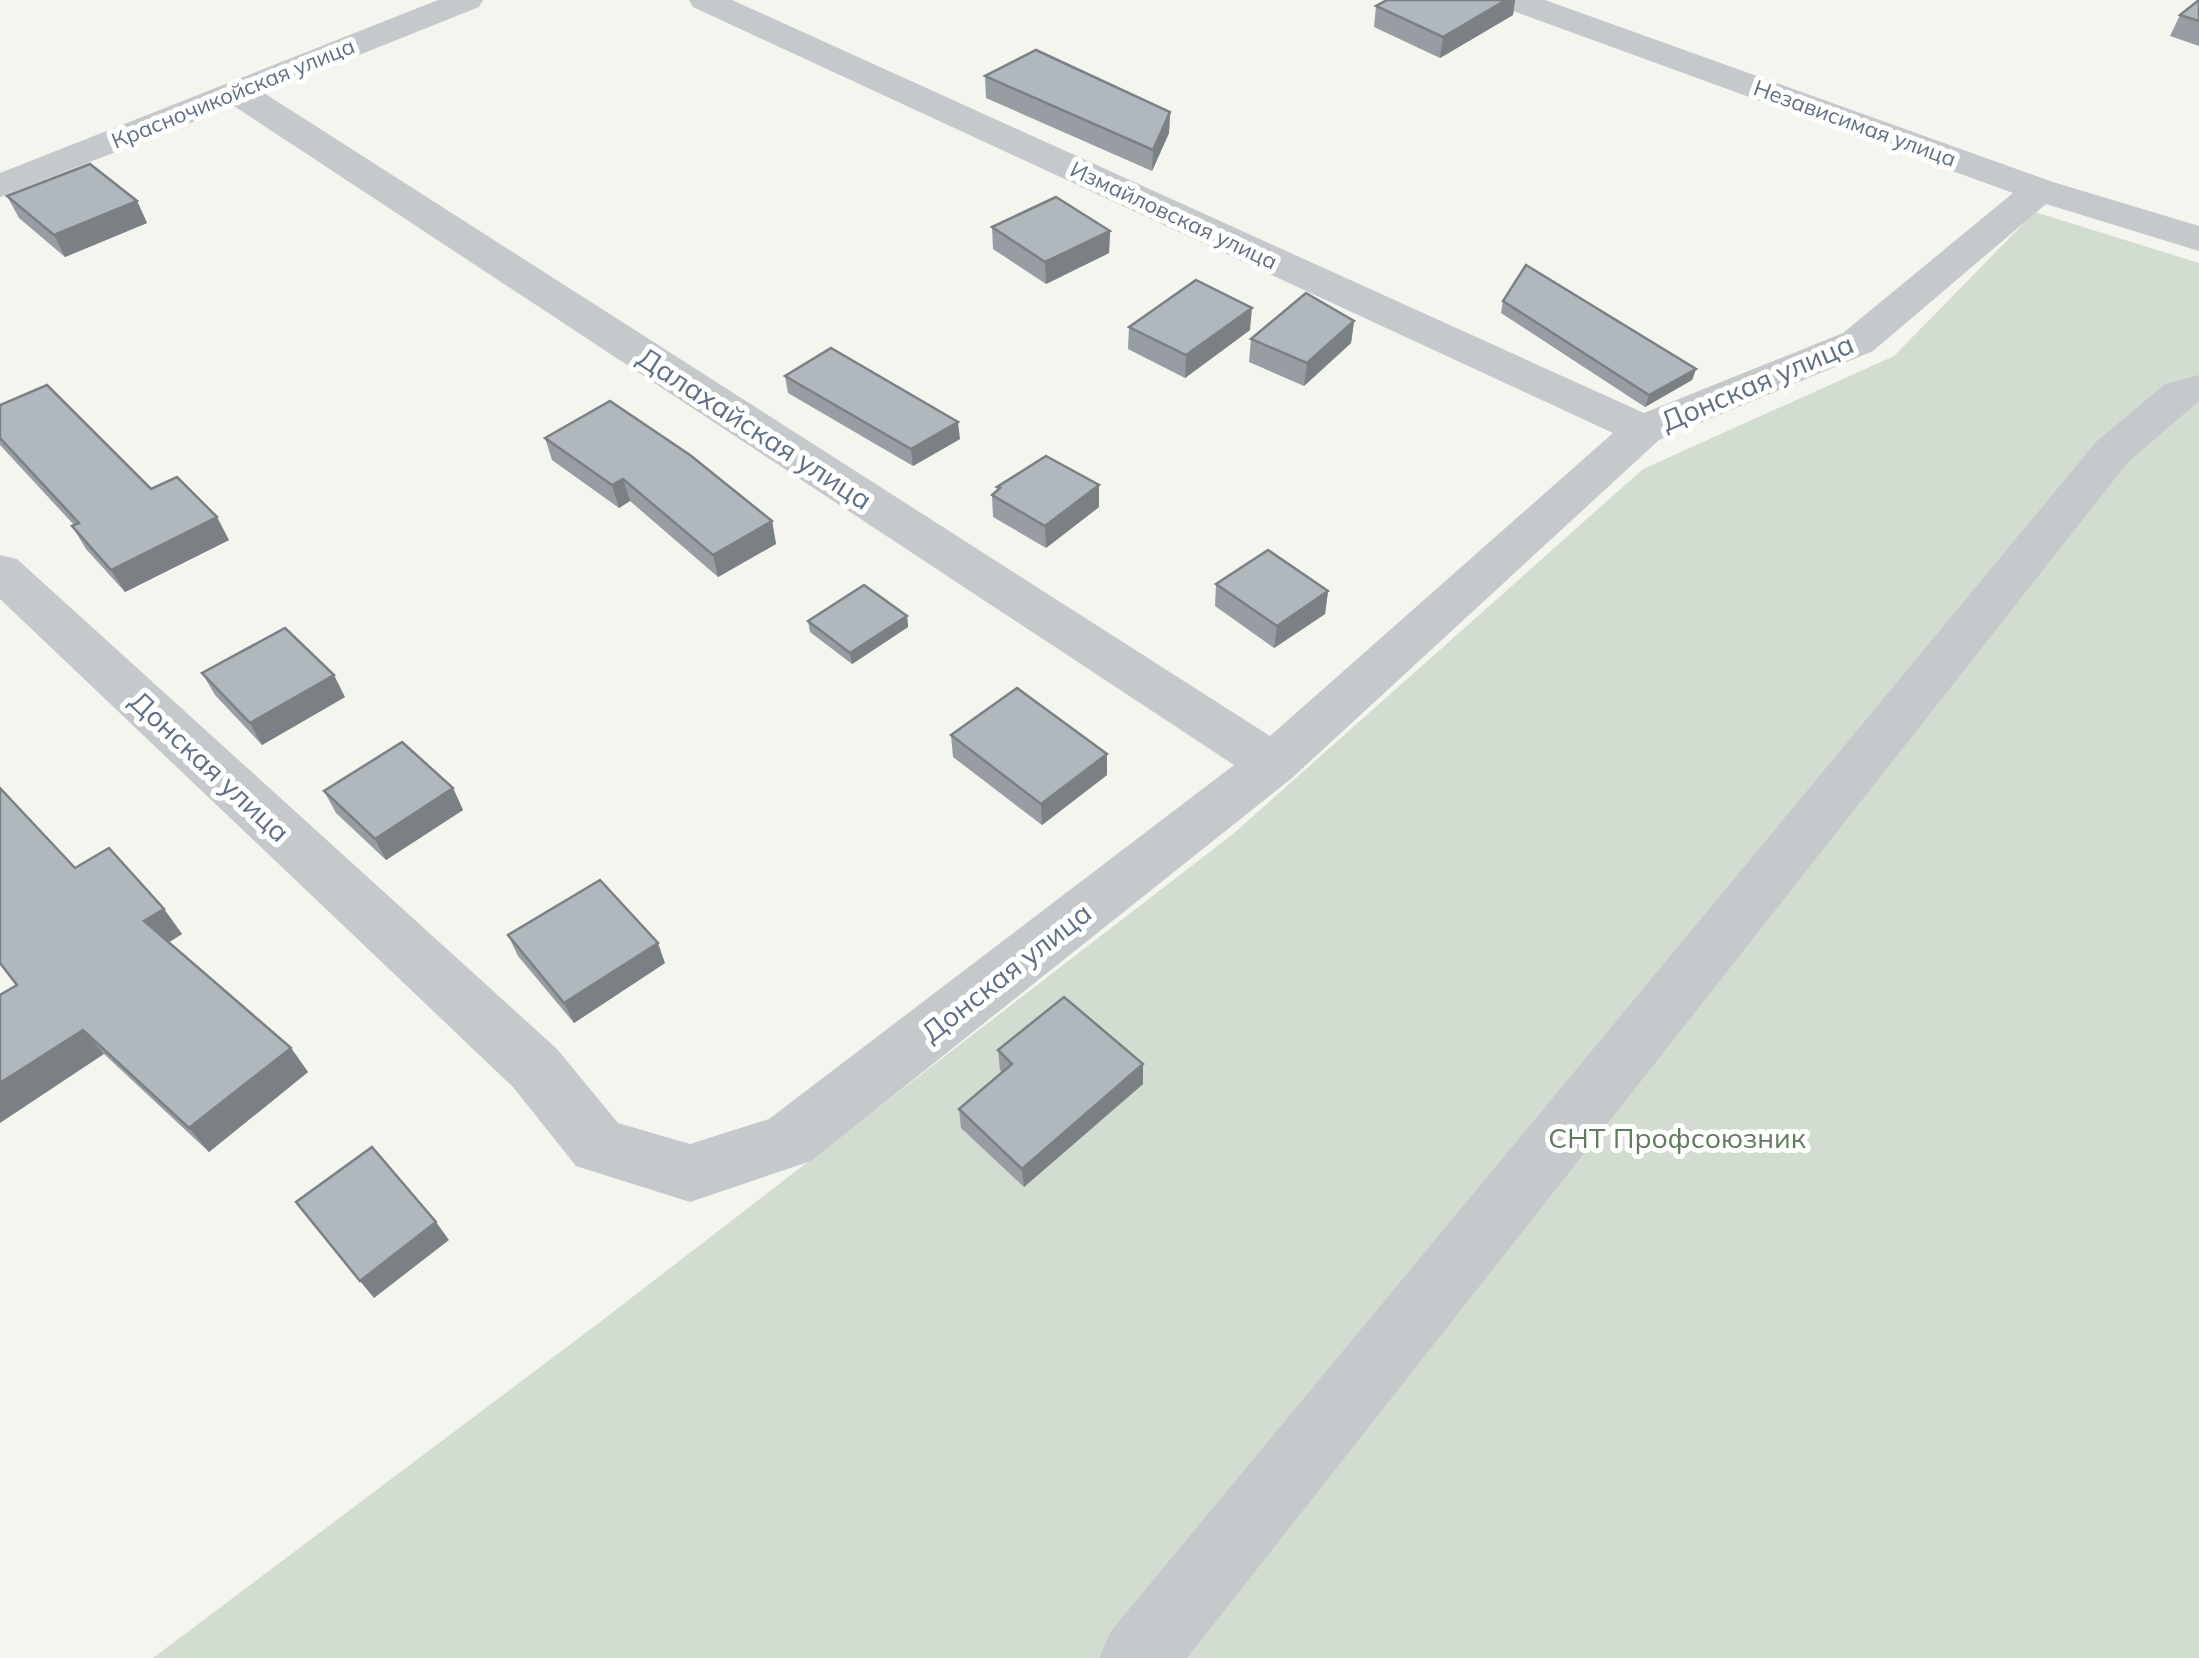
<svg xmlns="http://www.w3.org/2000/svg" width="2199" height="1658" font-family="Mulish,sans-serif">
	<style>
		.green { fill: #d3dcd0 }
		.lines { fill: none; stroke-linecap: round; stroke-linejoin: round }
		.minor { fill: #c6c9cc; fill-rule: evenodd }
		.wall { fill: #979da3 }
		.shaded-wall { fill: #7b8084 }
		.building { fill: #b0b7bd; stroke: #7b8084; stroke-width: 2.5 }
		.labels { text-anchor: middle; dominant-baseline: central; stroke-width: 10; stroke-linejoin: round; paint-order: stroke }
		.far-street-label { font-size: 22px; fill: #607084; stroke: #fff }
		.street-label { font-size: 28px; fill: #607084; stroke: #fff }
		.park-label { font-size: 28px; fill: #627a5f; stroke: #fff }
	</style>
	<rect width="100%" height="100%" fill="#f4f5ef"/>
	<path class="green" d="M2035 212 2199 263V1658H153L604 1319 1233 834 1643 469 1894 356Z"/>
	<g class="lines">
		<g class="minor">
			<path d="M438 0H483L479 7 264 93 1270 736 1613 433 693 7 689 0H732L1644 413 1843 333 2013 193 1502 7 1498 0H1545L2053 182 2199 226V251L2046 204 1873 351 1659 440 1292 778 811 1161 690 1202 576 1166 513 1087 0 599V555L17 559 557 1049 618 1123 690 1144 769 1119 1234 765 234 106 0 197V173Z"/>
			<path d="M2199 375V401L2128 462 1187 1658H1099L1111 1631 2096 442 2165 384Z"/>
		</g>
	</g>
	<g class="wall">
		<path d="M1387 0H1515L1513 15 1440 58 1374 27 1376 6Z"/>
		<path d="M2199 0V46L2170 36 2180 15Z"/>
		<path d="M985 76 1170 112 1169 133 1152 171 986 98Z"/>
		<path d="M7 196 137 201 147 223 65 257 19 218Z"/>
		<path d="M992 227 1110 231 1109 253 1046 284 993 249Z"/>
		<path d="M1503 301 1696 369 1692 380 1645 407 1501 313Z"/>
		<path d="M1354 321 1351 343 1304 386 1249 362 1251 339Z"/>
		<path d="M1129 327 1250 330 1185 378 1128 349Z"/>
		<path d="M785 376 960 439 913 466 788 393Z"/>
		<path d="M0 405 151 489 229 540 125 592 86 549 72 526 74 525 0 445Z"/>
		<path d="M545 438 772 521 776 544 718 577 630 501 619 508 552 460Z"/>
		<path d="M997 487 1099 507 1046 548 993 517 992 495 998 491Z"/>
		<path d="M1216 584 1328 591 1325 614 1274 648 1215 606Z"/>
		<path d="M907 616 908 627 852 664 810 632 808 621Z"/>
		<path d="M202 673 345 697 262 745 215 695Z"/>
		<path d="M951 735 1107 754V775L1042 825 953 757Z"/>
		<path d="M453 788 463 810 386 860 336 813 324 791Z"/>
		<path d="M75 868 164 909 182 934 169 942 291 1048 308 1072 209 1152 104 1054 17 985Z"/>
		<path d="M508 935 665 963 574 1023 518 956Z"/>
		<path d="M998 1050 1143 1064V1084L1024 1187 961 1128 959 1109 1002 1072 1000 1070Z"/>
	</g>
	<g class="shaded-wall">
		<path d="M1506 0H1515L1513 15 1440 58 1443 37Z"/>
		<path d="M1170 112 1169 133 1152 171 1153 150Z"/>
		<path d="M137 201 147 223 65 257 54 235Z"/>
		<path d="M1110 231 1109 253 1046 284 1045 262Z"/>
		<path d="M1252 308 1250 330 1185 378 1186 355Z"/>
		<path d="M1354 321 1351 343 1304 386 1307 363Z"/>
		<path d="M1696 369 1692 380 1645 407 1649 395Z"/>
		<path d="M958 422 960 439 913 466 911 449Z"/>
		<path d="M623 479 630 501 619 508 612 485Z"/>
		<path d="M1099 485V507L1046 548 1045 526Z"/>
		<path d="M217 517 229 540 125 592 111 570Z"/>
		<path d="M772 521 776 544 718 577 713 555Z"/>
		<path d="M1328 591 1325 614 1274 648 1277 626Z"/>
		<path d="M907 616 908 627 852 664 850 653Z"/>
		<path d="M334 675 345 697 262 745 250 723Z"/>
		<path d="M1107 754V775L1042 825 1041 804Z"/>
		<path d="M453 788 463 810 386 860 375 839Z"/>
		<path d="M164 909 182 934 163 946 144 921Z"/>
		<path d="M658 943 665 963 574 1023 564 1003Z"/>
		<path d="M83 1030 104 1054 0 1123V1083Z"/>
		<path d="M291 1048 308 1072 209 1152 189 1128Z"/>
		<path d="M1143 1064V1084L1024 1187 1022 1169Z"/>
		<path d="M436 1222 449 1240 374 1298 360 1281Z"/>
	</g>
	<g class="building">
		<path d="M1387 0H1506L1443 37 1376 6Z"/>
		<path d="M2199 0V21L2180 15Z"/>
		<path d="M1036 50 1170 112 1153 150 985 76Z"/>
		<path d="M90 164 137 201 54 235 7 196Z"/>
		<path d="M1056 197 1110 231 1045 262 992 227Z"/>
		<path d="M1526 265 1696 369 1649 395 1503 301Z"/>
		<path d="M1196 280 1252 308 1186 355 1129 327Z"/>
		<path d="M1306 293 1354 321 1307 363 1251 339Z"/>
		<path d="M831 348 958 422 911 449 785 376Z"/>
		<path d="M47 385 151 489 177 477 217 517 111 570 72 526 79 523 0 438V405Z"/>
		<path d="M610 401 690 455 772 521 713 555 623 479 612 485 545 438Z"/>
		<path d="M1046 456 1099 485 1045 526 992 495 1000 488 997 487Z"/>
		<path d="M1268 550 1328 591 1277 626 1216 584Z"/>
		<path d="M864 585 907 616 850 653 808 621Z"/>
		<path d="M285 628 334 675 250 723 202 673Z"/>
		<path d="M1017 688 1107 754 1041 804 951 735Z"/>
		<path d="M402 742 453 788 375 839 324 791Z"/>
		<path d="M0 788 75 868 109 848 164 909 144 921 291 1048 189 1128 83 1030 0 1083V995L17 985 0 963Z"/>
		<path d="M600 880 658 943 564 1003 508 935Z"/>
		<path d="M1064 997 1143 1064 1022 1169 959 1109 1012 1064 998 1050Z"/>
		<path d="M372 1147 436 1222 360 1281 296 1202Z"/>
	</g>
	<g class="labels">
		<g class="far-street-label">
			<text transform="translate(233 93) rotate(-22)">Красночикойская улица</text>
			<text transform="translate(1855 123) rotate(20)">Независимая улица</text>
			<text transform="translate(1174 215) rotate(25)">Измайловская улица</text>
		</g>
		<g class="street-label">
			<text transform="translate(1757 382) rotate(-23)">Донская улица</text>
			<text transform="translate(755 428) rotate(33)">Далахайская улица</text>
			<text transform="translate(210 766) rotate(43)">Донская улица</text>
			<text transform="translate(1006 972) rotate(-38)">Донская улица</text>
		</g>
		<g class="park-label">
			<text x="1677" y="1137">СНТ Профсоюзник</text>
		</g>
	</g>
</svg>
